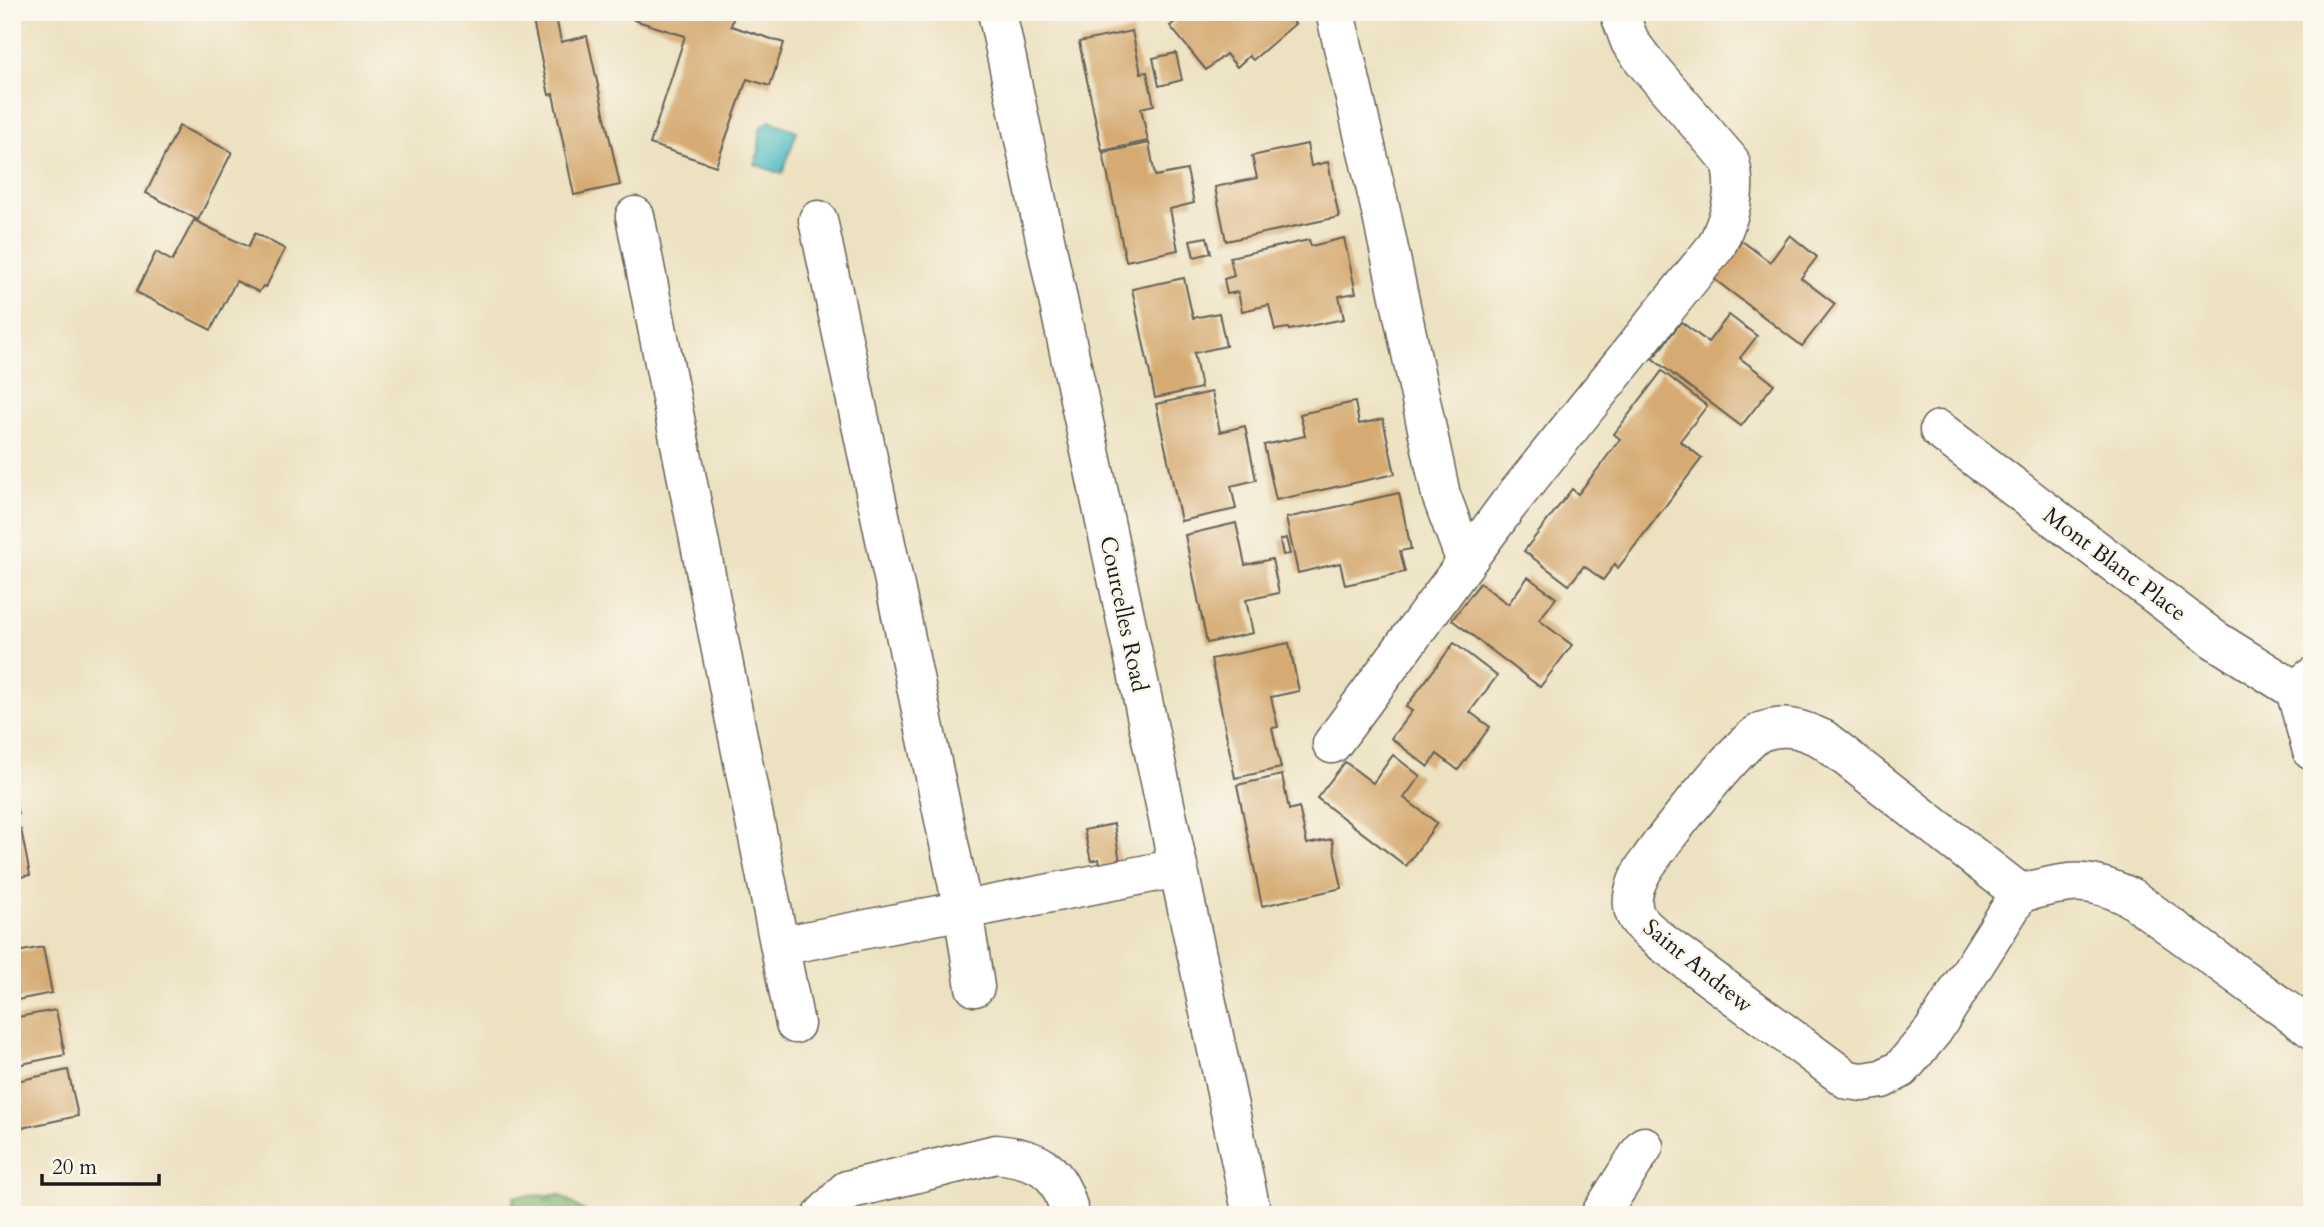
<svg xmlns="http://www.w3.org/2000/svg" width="2324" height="1227" font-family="Cardo,serif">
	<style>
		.forest { fill: url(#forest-firs); stroke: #4c6644; stroke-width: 2 }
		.water { fill: #4bbac1; stroke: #346b6e; stroke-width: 2 }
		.building { fill: #d6ab73 }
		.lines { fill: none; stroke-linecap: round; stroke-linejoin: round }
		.street-casing { stroke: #656155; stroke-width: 41 }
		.street { stroke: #fff; stroke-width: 38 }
		.labels { text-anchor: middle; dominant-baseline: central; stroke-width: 5; stroke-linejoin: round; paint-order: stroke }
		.street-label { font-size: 23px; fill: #1c1c1c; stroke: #fbf7ec }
	</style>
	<defs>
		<pattern id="forest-firs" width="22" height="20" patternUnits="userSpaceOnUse" patternTransform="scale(1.75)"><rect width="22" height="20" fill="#7bb06d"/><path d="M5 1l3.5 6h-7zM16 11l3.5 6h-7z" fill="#648e59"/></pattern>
	</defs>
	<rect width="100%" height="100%" fill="#fbf7ec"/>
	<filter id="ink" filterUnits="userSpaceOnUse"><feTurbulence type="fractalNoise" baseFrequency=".0143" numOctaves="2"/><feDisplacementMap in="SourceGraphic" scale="14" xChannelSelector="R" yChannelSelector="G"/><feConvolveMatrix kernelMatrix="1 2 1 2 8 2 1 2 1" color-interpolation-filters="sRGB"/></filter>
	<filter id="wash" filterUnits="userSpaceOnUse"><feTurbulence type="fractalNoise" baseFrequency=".00686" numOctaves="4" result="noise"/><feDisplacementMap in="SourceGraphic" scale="28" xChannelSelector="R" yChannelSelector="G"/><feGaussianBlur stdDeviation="1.57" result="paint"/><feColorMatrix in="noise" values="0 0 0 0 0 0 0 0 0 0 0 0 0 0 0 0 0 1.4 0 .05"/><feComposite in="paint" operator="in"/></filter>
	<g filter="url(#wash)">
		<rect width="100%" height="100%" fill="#ece1c0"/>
		<path class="forest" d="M560 1195 590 1215H509L515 1196Z"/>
		<path class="water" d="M770 121 797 131 782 174 754 164 759 152 760 128Z"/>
		<g id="blocks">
			<g class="building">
				<path d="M531 12H555L561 42 587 36 620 185 574 195 553 94 549 95Z"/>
				<path d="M637 12H735L731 26 784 43 770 86 747 79 716 166 650 144 685 36 634 20Z"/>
				<path d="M1187 12H1285L1295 24 1253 60 1249 56 1237 67 1226 54 1206 70 1170 26Z"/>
				<path d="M1132 31 1141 73 1147 72 1154 105 1141 108 1148 141 1102 151 1079 42Z"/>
				<path d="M1176 53 1182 80 1159 86 1153 58Z"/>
				<path d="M179 126 232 152 198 220 146 193Z"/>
				<path d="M1149 143 1155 176 1187 170 1194 203 1170 209 1178 250 1126 261 1103 153Z"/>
				<path d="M1307 144 1311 166 1328 162 1339 217 1226 241 1215 187 1257 178 1252 156Z"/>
				<path d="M194 220 248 247 255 233 285 249 266 287 263 286 259 292 236 281 211 330 136 292 156 252 172 261Z"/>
				<path d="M1790 235 1817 257 1801 278 1835 304 1802 346 1714 279 1742 241 1770 262Z"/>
				<path d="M1207 237 1211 253 1194 257 1190 240Z"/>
				<path d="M1344 238 1356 293 1339 296 1344 319 1289 330 1288 328 1275 330 1269 305 1242 311 1238 292 1227 294 1224 279 1234 276 1230 257 1309 240 1311 246Z"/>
				<path d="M1184 278 1193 318 1219 313 1226 346 1194 353 1201 388 1155 398 1132 289Z"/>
				<path d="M1729 315 1757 336 1740 358 1774 384 1741 426 1653 359 1681 322 1708 342Z"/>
				<path d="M1662 371 1707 406 1680 441 1702 458 1618 568 1615 564 1603 580 1584 566 1569 585 1524 551 1572 489 1578 494 1600 466 1620 439 1614 434Z"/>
				<path d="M1212 392 1220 432 1245 426 1256 480 1231 486 1236 509 1181 521 1156 404Z"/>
				<path d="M1355 402 1359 424 1383 419 1395 474 1276 500 1264 445 1305 436 1300 414Z"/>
				<path d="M1399 493 1411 549 1400 551 1405 572 1345 585 1340 563 1298 573 1286 518Z"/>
				<path d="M1236 523 1245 565 1272 559 1279 593 1246 600 1253 633 1207 643 1185 535Z"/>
				<path d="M1286 538 1290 554 1283 555 1280 540Z"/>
				<path d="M1528 577 1556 598 1539 620 1572 645 1540 687 1452 620 1480 583 1508 604Z"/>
				<path d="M1289 643 1299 691 1271 697 1278 727 1272 728 1281 768 1235 778 1211 659Z"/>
				<path d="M1454 643 1497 676 1470 712 1490 727 1458 770 1437 754 1428 767 1391 738 1412 711 1406 707Z"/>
				<path d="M1393 755 1420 776 1404 798 1437 823 1406 866 1317 798 1345 762 1373 783Z"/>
				<path d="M1282 775 1289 810 1299 807 1307 844 1332 839 1342 888 1262 906 1237 785Z"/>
				<path d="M12 790 18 814 12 815Z"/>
				<path d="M1114 824 1121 869 1102 873 1099 859 1091 861 1084 830Z"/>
				<path d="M21 829 30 875 12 879V831Z"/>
				<path d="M43 947 52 993 12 1001V953Z"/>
				<path d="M56 1010 65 1055 12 1066V1018Z"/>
				<path d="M68 1070 78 1116 12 1130V1082Z"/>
			</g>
		</g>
	</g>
	<g filter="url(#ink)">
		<use href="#blocks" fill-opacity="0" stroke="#656155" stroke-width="2"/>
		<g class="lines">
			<g class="street-casing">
				<g id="street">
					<path d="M997 12 1252 1215"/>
					<path d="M1335 12 1382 216 1441 495 1466 562"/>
					<path d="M635 216 795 1024"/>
					<path d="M818 220 963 910 975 987"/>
					<path d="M1939 430 2215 640 2295 690 2312 677"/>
					<path d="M2295 690 2312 751"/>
					<path d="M1332 744 1508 505 1717 245C1730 216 1738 192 1730 161L1645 62 1630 42 1619 12"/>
					<path d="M2020 893 1933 1031 1901 1069 1882 1079 1863 1082 1848 1080 1663 943C1652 933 1634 922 1633 906 1631 891 1640 873 1649 861 1664 839 1742 739 1761 732 1785 723 1801 729 1823 739L2020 893C2069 882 2083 875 2130 897L2312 1029"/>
					<path d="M780 946 1178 868"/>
					<path d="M823 1215 847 1190 996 1154C1041 1159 1060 1170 1070 1215"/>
					<path d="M1600 1215 1644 1146"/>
				</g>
			</g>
			<use href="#street" class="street"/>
		</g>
	</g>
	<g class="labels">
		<g class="street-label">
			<text transform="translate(2115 564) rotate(37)">Mont Blanc Place</text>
			<text transform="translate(1124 614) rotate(78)">Courcelles Road</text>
			<text transform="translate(1698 966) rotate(39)">Saint Andrew</text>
		</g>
	</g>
	<rect width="2324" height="1227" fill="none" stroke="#fbf7ec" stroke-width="42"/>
	<path d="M42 1174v10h117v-10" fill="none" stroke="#1c1c1c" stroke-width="3.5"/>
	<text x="52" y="1174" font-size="21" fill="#1c1c1c" stroke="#fbf7ec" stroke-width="5" paint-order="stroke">20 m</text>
</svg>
